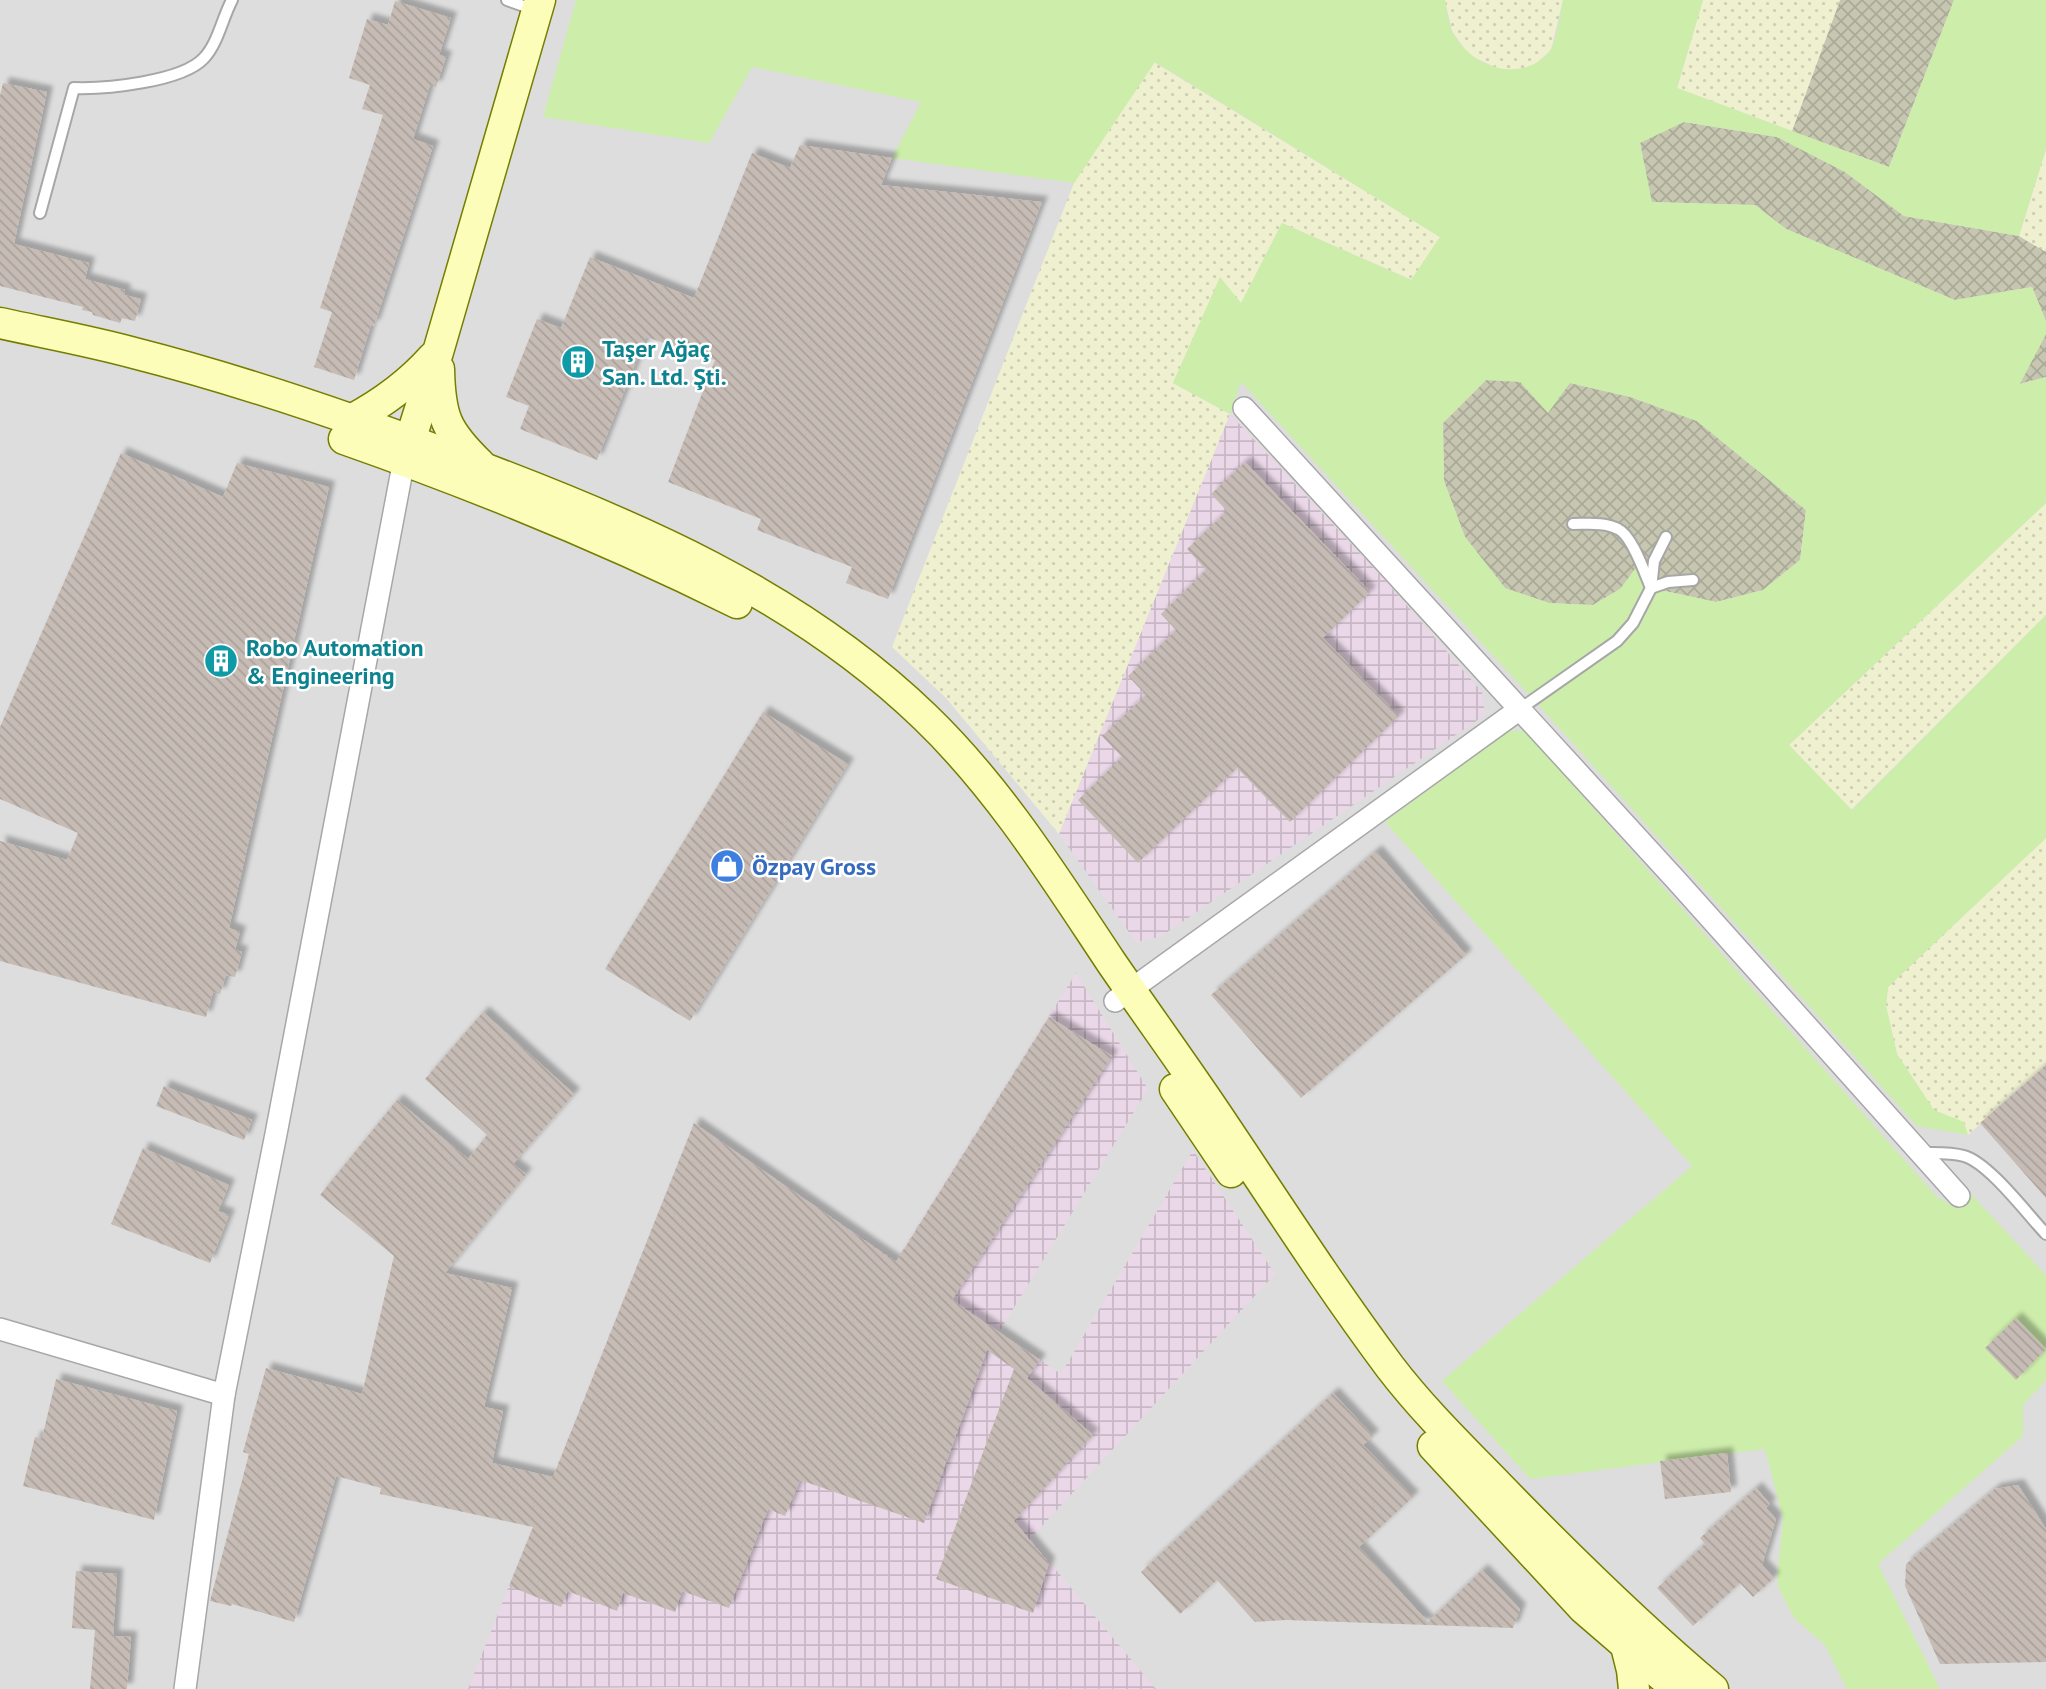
<svg xmlns="http://www.w3.org/2000/svg" width="2046" height="1689" font-family="'PT Sans',sans-serif">
	<style>
		.residential { fill: #dedddd }
		.industrial { fill: url(#industrial-grid) }
		.construction { fill: url(#construction-cross-hatch) }
		.farmland { fill: url(#farmland-dots) }
		.grass { fill: #cdedaa; fill-rule: evenodd }
		.building { fill: url(#building-back-hatch); filter: url(#shadow) }
		.lines { fill: none; stroke-linecap: round; stroke-linejoin: round }
		.service-casing { stroke: #a7a7a7; stroke-width: 14 }
		.minor-casing { stroke: #a7a7a7; stroke-width: 24 }
		.secondary-casing { stroke: #747e00; stroke-width: 33 }
		.service { stroke: #fff; stroke-width: 10 }
		.minor { stroke: #fff; stroke-width: 21 }
		.secondary { stroke: #fbfdb8; stroke-width: 30 }
		.labels { text-anchor: middle; dominant-baseline: central; stroke-width: 5; stroke-linejoin: round; paint-order: stroke }
		.culture-label { font-size: 24px; font-weight: bold; fill: #0d838f; stroke: #fff; text-anchor: start }
		.shop-label { font-size: 24px; font-weight: bold; fill: #366cbe; stroke: #fff; text-anchor: start }
	</style>
	<defs>
		<pattern id="industrial-grid" width="8" height="8" patternUnits="userSpaceOnUse" patternTransform="scale(1.75)"><rect width="8" height="8" fill="#ead7e7"/><path d="M0 4h8M4 0v8" fill="none" stroke="#c8b8c6"/></pattern>
		<pattern id="construction-cross-hatch" width="8" height="8" patternUnits="userSpaceOnUse" patternTransform="scale(1.75)"><rect width="8" height="8" fill="#c6c6b1"/><path d="M0 0l8 8M0 8l8-8" fill="none" stroke="#aaaa98"/></pattern>
		<pattern id="farmland-dots" width="8" height="8" patternUnits="userSpaceOnUse" patternTransform="scale(1.75)"><rect width="8" height="8" fill="#eff0d0"/><path d="M2 2h.1M6 6h.1" fill="none" stroke="#cdceb2" stroke-width="1.8" stroke-linecap="round"/></pattern>
		<pattern id="building-back-hatch" width="6" height="6" patternUnits="userSpaceOnUse" patternTransform="scale(1.75)"><rect width="6" height="6" fill="#c6bcb5"/><path d="M-1 5l2 2M0 0l6 6M5-1l2 2" fill="none" stroke="#aaa19b"/></pattern>
		<filter id="shadow"><feDropShadow dx="6" dy="-6" stdDeviation="2" flood-color="#0004"/></filter>
	</defs>
	<rect width="100%" height="100%" fill="#f1ede6"/>
	<rect class="residential" x="0" y="0" width="2046" height="1689"/>
	<g class="industrial">
		<path d="M1230 414 1384 579 1482 692 1485 715 1160 937 1136 942 1059 834Z"/>
		<path d="M1076 973 1148 1089 999 1332 1061 1374 1193 1150 1275 1274 1030 1539 1156 1689 672 1687 468 1689 694 1123 896 1261Z"/>
	</g>
	<g class="construction">
		<path d="M1840 0H1954L1889 167 1792 131Z"/>
		<path d="M1684 122 1777 137 1845 172 1904 216 2019 236 2046 252V321L2032 287 1955 300 1786 229 1755 205 1651 202 1640 142Z"/>
		<path d="M2046 334V377L2019 384Z"/>
		<path d="M1486 380 1570 383 1630 397 1697 421 1806 510 1800 560 1763 590 1716 602 1651 588 1620 589 1593 605 1549 603 1505 588 1465 537 1444 481 1443 423Z"/>
	</g>
	<g class="farmland">
		<path d="M1445 0H1563L1551 50 1531 68 1501 70 1469 55 1452 31Z"/>
		<path d="M1703 0H1840L1792 131 1677 88Z"/>
		<path d="M1154 62 1440 237 1412 280 1282 223 1241 304 1220 278 1173 383 1230 414 1059 834 946 698 892 647 1074 183Z"/>
		<path d="M2046 149V248L2044 251 2019 236Z"/>
		<path d="M2046 503V615L1851 810 1789 745Z"/>
		<path d="M2046 838V1065L1968 1135 1963 1122 1934 1111 1897 1054 1886 1006 1888 987Z"/>
	</g>
	<g class="grass">
		<path d="M576 0H1445C1447 10 1448 22 1452 31 1469 67 1521 85 1549 52 1557 43 1560 12 1563 0H1703L1677 88 1889 167 1954 0H2046V149L2019 236 1904 216 1845 172 1777 137 1684 122 1640 143 1652 202 1755 205 1786 229 1955 300 2032 287 2046 321V334L2020 384 2046 377V503L1789 745 1852 810 2046 615V838L1888 987 1886 1006 1897 1054 1934 1110 1964 1122 1968 1135 1917 1126 1534 700 1241 382 1230 414 1173 383 1220 277 1241 303 1282 223 1411 280 1440 237 1155 62 1074 183 892 158 921 102 752 67 709 143 543 117ZM1486 380 1520 382 1548 413 1570 383 1630 397 1697 421 1806 510 1800 560 1763 590 1716 602 1651 588 1640 562 1620 589 1593 605 1549 603 1505 588 1465 537 1444 481 1443 423Z"/>
		<path d="M1507 731H1525L1937 1197 1957 1209 1971 1194 2046 1275V1380L2023 1405V1436L1878 1564 1940 1689H1847L1825 1645 1794 1618 1779 1589 1777 1578 1783 1519 1765 1449 1530 1479 1442 1381 1692 1166 1385 822Z"/>
	</g>
	<g class="building">
		<path d="M395 1 451 18 439 55 446 57 436 87 430 85 413 139 433 146 374 326 371 325 354 380 314 367 332 312 320 308 383 115 362 109 370 85 349 78 367 19 388 25Z"/>
		<path d="M3 83 47 92 14 244 89 263 85 279 125 290 124 295 141 299 135 321 122 318 120 323 93 315 92 312 82 310 83 307 0 286V96Z"/>
		<path d="M800 145 892 158 881 185 1042 202 888 599 846 583 852 567 757 530 761 519 668 482 715 360 646 337 597 460 520 429 529 406 506 397 537 319 561 328 590 257 694 298 752 153 790 168Z"/>
		<path d="M121 453 223 497 237 463 329 487 229 928 240 932 235 950 242 952 235 977 226 975 220 994 213 992 206 1017 0 961V841L67 860 78 833 0 799V727Z"/>
		<path d="M1245 462 1370 592 1323 638 1399 716 1290 822 1237 768 1138 863 1078 800 1122 757 1102 736 1146 695 1128 676 1176 630 1161 614 1206 570 1187 549 1227 511 1211 494Z"/>
		<path d="M763 712 848 764 690 1021 605 969Z"/>
		<path d="M1376 851 1466 955 1301 1098 1211 995Z"/>
		<path d="M483 1012 574 1094 513 1164 526 1174 445 1273 512 1288 484 1407 503 1411 492 1463 553 1477 694 1123 896 1262 1049 1017 1112 1056 952 1300 1040 1360 1027 1378 1093 1435 1014 1521 1049 1563 1033 1613 936 1579 1014 1369 987 1350 924 1523 800 1480 785 1516 768 1509 729 1608 682 1591 675 1612 623 1593 617 1611 568 1591 561 1607 509 1586 533 1527 380 1494 381 1488 336 1476 294 1622 232 1604 231 1606 210 1601 249 1454 243 1452 266 1368 362 1394 394 1256 320 1195 397 1100 468 1159 487 1135 425 1079Z"/>
		<path d="M2046 1065V1198L1980 1123Z"/>
		<path d="M164 1086 252 1120 244 1140 156 1106Z"/>
		<path d="M143 1148 229 1185 218 1211 229 1215 210 1263 111 1224Z"/>
		<path d="M2016 1318 2046 1349 2016 1380 1985 1348Z"/>
		<path d="M56 1379 177 1411 154 1520 23 1486 35 1437 42 1438Z"/>
		<path d="M1333 1393 1373 1436 1363 1445 1413 1497 1359 1547 1428 1622 1482 1570 1520 1609 1513 1628 1286 1620 1255 1622 1217 1580 1180 1614 1141 1572Z"/>
		<path d="M1727 1453 1731 1492 1665 1499 1660 1461Z"/>
		<path d="M2018 1485 2046 1529V1662L1940 1664 1905 1586 1906 1564 1995 1489Z"/>
		<path d="M1756 1488 1770 1504 1766 1508 1776 1519 1762 1565 1774 1578 1753 1597 1740 1583 1693 1626 1657 1588 1705 1544 1700 1538Z"/>
		<path d="M76 1571 117 1574 113 1636 131 1637 127 1689H90L95 1630 72 1628Z"/>
	</g>
	<g class="lines">
		<g class="service-casing">
			<g id="service">
				<path d="M507 0 535 10"/>
				<path d="M40 213 74 88C105 89 182 82 204 58 218 43 222 19 232 0"/>
				<path d="M1573 524C1588 524 1605 522 1618 529 1632 535 1645 574 1651 588L1668 582 1693 580"/>
				<path d="M1520 709 1617 641 1633 623 1651 588 1654 561 1666 537"/>
				<path d="M1921 1153C1935 1153 1950 1152 1964 1156 1989 1163 2027 1214 2046 1234"/>
			</g>
		</g>
		<g class="minor-casing">
			<g id="minor">
				<path d="M1244 408 1676 880 1959 1196"/>
				<path d="M1115 1001 1520 709"/>
				<path d="M0 1329 224 1395"/>
				<path d="M185 1689 224 1395 276 1134 404 460"/>
			</g>
		</g>
		<g class="secondary-casing">
			<g id="secondary">
				<path d="M0 323C45 333 90 341 134 353 248 382 360 421 470 463 633 524 798 594 925 717 999 788 1055 878 1111 962 1148 1016 1186 1068 1222 1122 1277 1204 1331 1288 1390 1367 1422 1409 1461 1447 1498 1485 1567 1556 1637 1625 1713 1689"/>
				<path d="M439 369C440 417 446 431 480 464"/>
				<path d="M351 420C383 403 409 384 433 357"/>
				<path d="M344 439C478 486 610 540 737 603"/>
				<path d="M404 460 438 352 540 0"/>
				<path d="M1175 1089 1231 1172"/>
				<path d="M1433 1446 1584 1609 1677 1689"/>
				<path d="M1626 1646 1632 1670 1634 1689"/>
			</g>
		</g>
		<use href="#service" class="service"/>
		<use href="#minor" class="minor"/>
		<use href="#secondary" class="secondary"/>
	</g>
	<defs>
		<g id="building-disc" transform="scale(1.75)"><circle r="9.5" fill="#0f9aa8" stroke="#fff"/><path d="M-4-6H4V6H1V3H-1V6H-4ZM-2.5-4.3h1.7v1.8h-1.7ZM.8-4.3h1.7v1.8H.8ZM-2.5-1h1.7V.8h-1.7ZM.8-1h1.7V.8H.8Z" fill="#fff"/></g>
		<g id="shop-disc" transform="scale(1.75)"><circle r="9.5" fill="#3f7fe0" stroke="#fff"/><path d="M-5-2.5h2.3a2.7 3.5 0 0 1 5.4 0H5L5.5 6h-11ZM-1.5-2.5h3a1.5 2.3 0 0 0-3 0Z" fill="#fff"/></g>
	</defs>
	<g fill-rule="evenodd">
		<use href="#building-disc" x="578" y="362"/>
		<use href="#building-disc" x="221" y="661"/>
		<use href="#shop-disc" x="727" y="866"/>
	</g>
	<g class="labels">
		<g class="culture-label">
			<text x="602" y="348">Taşer Ağaç<tspan x="602" dy="28">San. Ltd. Şti.</tspan></text>
			<text x="246" y="647">Robo Automation<tspan x="246" dy="28">&amp; Engineering</tspan></text>
		</g>
		<g class="shop-label">
			<text x="752" y="866">Özpay Gross</text>
		</g>
	</g>
</svg>
